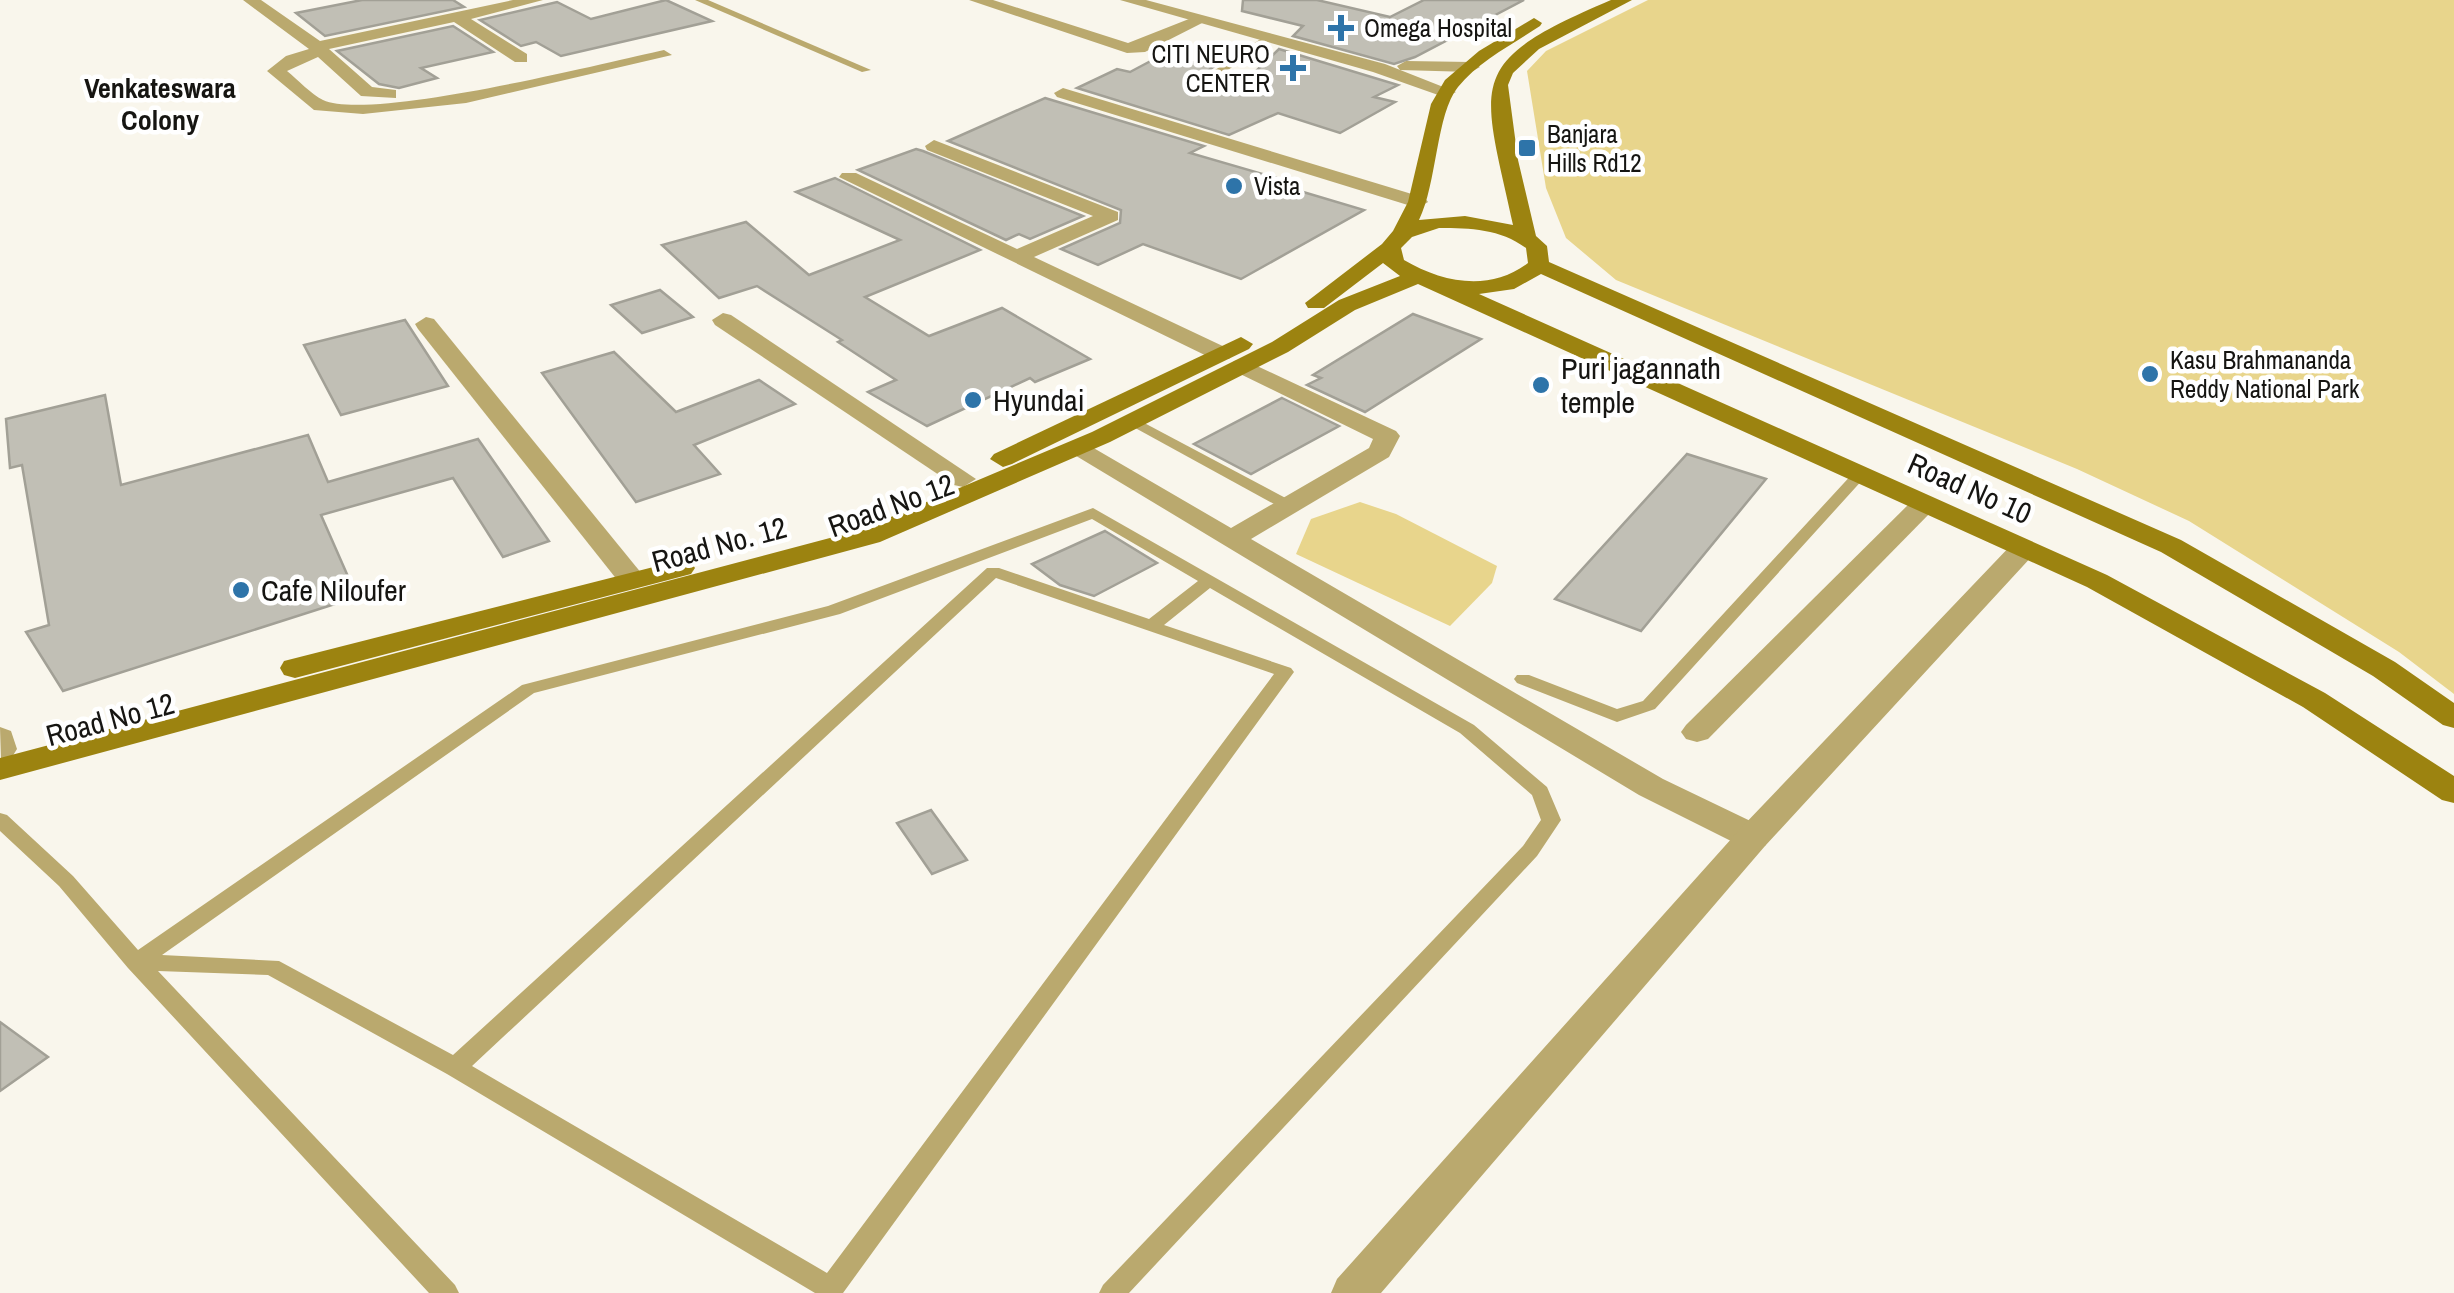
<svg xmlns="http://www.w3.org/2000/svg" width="2454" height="1293" font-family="'Archivo Narrow',sans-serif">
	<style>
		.green { fill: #e8d58c }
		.building { fill: #c1bfb5; stroke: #a2a096; stroke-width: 2.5 }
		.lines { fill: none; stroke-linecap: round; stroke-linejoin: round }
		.service { fill: #baa96e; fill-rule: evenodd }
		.minor { fill: #baa96e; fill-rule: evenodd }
		.tertiary { fill: #baa96e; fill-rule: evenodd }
		.secondary { fill: #9c8310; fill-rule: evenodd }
		.poi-dot { fill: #2e74a9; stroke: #fff; stroke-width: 4 }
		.labels { text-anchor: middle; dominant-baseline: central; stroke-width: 9; stroke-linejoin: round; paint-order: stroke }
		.far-poi-label { font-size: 25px; fill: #161512; stroke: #fff; text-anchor: start }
		.far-neighbourhood-label { font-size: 28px; font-weight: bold; fill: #161512; stroke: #fff }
		.poi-label { font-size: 30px; fill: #161512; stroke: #fff; text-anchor: start }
		.street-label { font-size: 30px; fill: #161512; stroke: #fff }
	</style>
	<rect width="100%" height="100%" fill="#f9f6ec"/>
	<g class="green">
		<path d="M1648 0H2454V694L2399 652 2189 521 2077 469 1616 280 1566 238 1546 188 1527 71 1546 51Z"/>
		<path d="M1360 502 1396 514 1497 566 1492 583 1450 626 1296 554 1311 519Z"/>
	</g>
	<g class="building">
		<path d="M362 0H453L464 7 325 36 296 13Z"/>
		<path d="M666 0 712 21 561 56 536 42 521 46 480 20 557 2 591 19Z"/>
		<path d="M1243 0H1317L1390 17 1424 0H1524L1415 57 1394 64 1293 36 1303 26 1242 11Z"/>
		<path d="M453 26 493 52 421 68 437 78 399 88 379 84 337 51Z"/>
		<path d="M1279 49 1398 85 1374 97 1395 102 1340 133 1278 113 1229 135 1077 88 1117 69 1130 72 1162 55 1213 67 1195 81 1196 88 1207 89 1233 71 1252 75Z"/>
		<path d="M1045 98 1204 146 1190 153 1280 179 1273 183 1364 210 1241 279 1143 244 1098 265 1061 249 1120 223 1121 210 948 141Z"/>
		<path d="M916 149 923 151 1083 216 1030 239 1019 234 1006 240 858 170Z"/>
		<path d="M835 178 980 250 865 297 929 336 1002 308 1090 359 1035 382 1030 378 927 426 868 392 896 380 838 342 842 340 757 286 719 298 662 245 746 222 809 275 900 240 796 192Z"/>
		<path d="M660 290 693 317 642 333 611 305Z"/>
		<path d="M1413 314 1481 339 1365 412 1307 385 1321 378 1313 375Z"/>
		<path d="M405 320 448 386 341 415 304 345Z"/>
		<path d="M614 352 676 412 759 380 795 404 694 445 720 474 636 502 542 373Z"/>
		<path d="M105 395 121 485 308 435 328 482 478 439 549 541 503 557 453 478 321 515 357 597 63 691 26 632 49 625 22 465 10 468 6 419Z"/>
		<path d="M1282 398 1339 426 1251 474 1194 444Z"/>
		<path d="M1687 454 1766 479 1641 631 1555 599Z"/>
		<path d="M1105 531 1157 563 1094 596 1060 585 1032 564Z"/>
		<path d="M931 810 967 860 932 874 897 823Z"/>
		<path d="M0 1022 48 1057 0 1091Z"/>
	</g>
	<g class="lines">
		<g class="service">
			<path d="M695 0H708L871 70 862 72Z"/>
			<path d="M1265 36 1273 38 1207 85H1199V81Z"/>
			<path d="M1133 417 1295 503 1297 506 1295 509H1283L1128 424 1126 421Z"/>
			<path d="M1860 469 1865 471 1868 474 1865 477 1655 709 1617 722 1517 683 1514 679 1517 675H1529L1617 709 1643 701 1855 471Z"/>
			<path d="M1093 508 1474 725 1547 787 1561 820 1537 856 1129 1293H1099L1103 1285 1523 846 1541 820 1532 795 1460 733 1210 588 1164 625 1291 668 1294 672 843 1293H815L447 1074 268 975 158 971 455 1285 459 1293H429L128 968 59 886 0 831V813L7 815 73 876 138 950 522 685 828 606ZM1092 519 1198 581 1149 619 999 568H987L453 1055 279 961 162 955 534 693 840 614ZM996 578 1274 674 827 1273 472 1066Z"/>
		</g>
		<g class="minor">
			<path d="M243 0H261L320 41 513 0H543L471 19 527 54V62H515L454 22 329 49 372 87 396 90V98L361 96 318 57 287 71C298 80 311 94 323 100 370 122 604 63 664 50L672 55 466 103 363 114 314 110 267 71 286 56 309 49Z"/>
			<path d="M969 0H993L1128 43 1194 17 1208 20 1145 52 1127 53Z"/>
			<path d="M1063 88 1425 198 1428 202 1418 208 1411 206 1057 97 1054 93Z"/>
			<path d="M934 140 1118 212V220L1034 257 1229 349 1233 354 1229 359H1213L839 177 842 173H856L1017 249 1093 216 927 150 925 146Z"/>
			<path d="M723 313 731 315 976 479 963 487 954 485 715 325 712 320Z"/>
			<path d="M426 317 434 319 642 574 646 580 642 586H622L418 329 415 324Z"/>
			<path d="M1242 359 1396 431 1400 436 1389 457 1251 539 1663 779 1765 828 1770 837 1765 846 1753 849 1741 846 1639 795 1063 448 1067 443H1085L1231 528 1369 448 1373 439 1234 371 1230 366 1234 361Z"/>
			<path d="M1925 495 1938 503 1934 509 1708 739 1697 742 1686 739 1681 732 1686 725 1916 497Z"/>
			<path d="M0 727 11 731 17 749 12 757 1 760Z"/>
		</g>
		<g class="tertiary">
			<path d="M1120 0H1146L1385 64 1456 92 1447 97 1441 96 1373 72Z"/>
			<path d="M1406 61 1471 62 1480 67 1471 72 1400 70 1397 66Z"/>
			<path d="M2024 540 2038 548 2034 554 1765 846 1381 1293H1331L1337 1279 1741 828 2014 542Z"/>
		</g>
		<g class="secondary">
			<path d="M1611 0H1632L1539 49 1513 73 1508 85 1518 160 1536 236 1547 246 1549 262 2181 540 2395 662 2454 703V728L2443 725 2373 676 2161 552 1541 274 1514 289 1479 294 2107 575 2325 693 2454 776V803L2442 800 2303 707 2087 587 1418 284 1355 310 1288 352 1110 442 880 542 0 780V758L860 530 1092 432 1272 342 1339 300 1400 276 1383 263 1324 308H1308L1305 303 1382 244 1393 231 1408 202 1431 104 1445 80 1479 51 1534 18 1542 23 1540 26C1513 44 1479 61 1458 87 1436 114 1437 184 1419 220L1465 216 1513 225C1482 81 1462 63 1611 0ZM1439 228C1471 228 1500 229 1526 248L1528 263C1490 292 1443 283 1404 260L1401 248 1412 237Z"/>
			<path d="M1241 337 1253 344 1249 349 1012 464 1003 467 990 459 994 454Z"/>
			<path d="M681 560 691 562 695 568 691 574 295 678 284 675 280 668 284 661Z"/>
		</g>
	</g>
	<g class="poi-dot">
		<path d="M1336 13h10v10h10v10h-10v10h-10v-10h-10v-10h10z"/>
		<path d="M1288 53h10v10h10v10h-10v10h-10v-10h-10v-10h10z"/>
		<rect x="1517" y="138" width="20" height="20" rx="5"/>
		<circle cx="1234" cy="186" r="10"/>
		<circle cx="2150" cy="374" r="10"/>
		<circle cx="1541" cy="385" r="10"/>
		<circle cx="973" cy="400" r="10"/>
		<circle cx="241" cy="590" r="10"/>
	</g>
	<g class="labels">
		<g class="far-poi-label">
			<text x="1364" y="28">Omega Hospital</text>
			<text x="1270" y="54" text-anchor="end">CITI NEURO<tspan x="1270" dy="29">CENTER</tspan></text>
			<text x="1547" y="134">Banjara<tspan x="1547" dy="29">Hills Rd12</tspan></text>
			<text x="1254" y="186">Vista</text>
			<text x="2170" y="360">Kasu Brahmananda<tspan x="2170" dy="29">Reddy National Park</tspan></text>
		</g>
		<g class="far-neighbourhood-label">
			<text x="160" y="88">Venkateswara<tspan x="160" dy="32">Colony</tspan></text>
		</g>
		<g class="poi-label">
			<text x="1561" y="368">Puri jagannath<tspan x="1561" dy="34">temple</tspan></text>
			<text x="993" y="400">Hyundai</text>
			<text x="261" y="590">Cafe Niloufer</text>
		</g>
		<g class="street-label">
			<text transform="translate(1970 488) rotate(24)">Road No 10</text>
			<text transform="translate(891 505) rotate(-20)">Road No 12</text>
			<text transform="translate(719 544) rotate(-15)">Road No. 12</text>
			<text transform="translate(110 719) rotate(-15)">Road No 12</text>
		</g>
	</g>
</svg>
